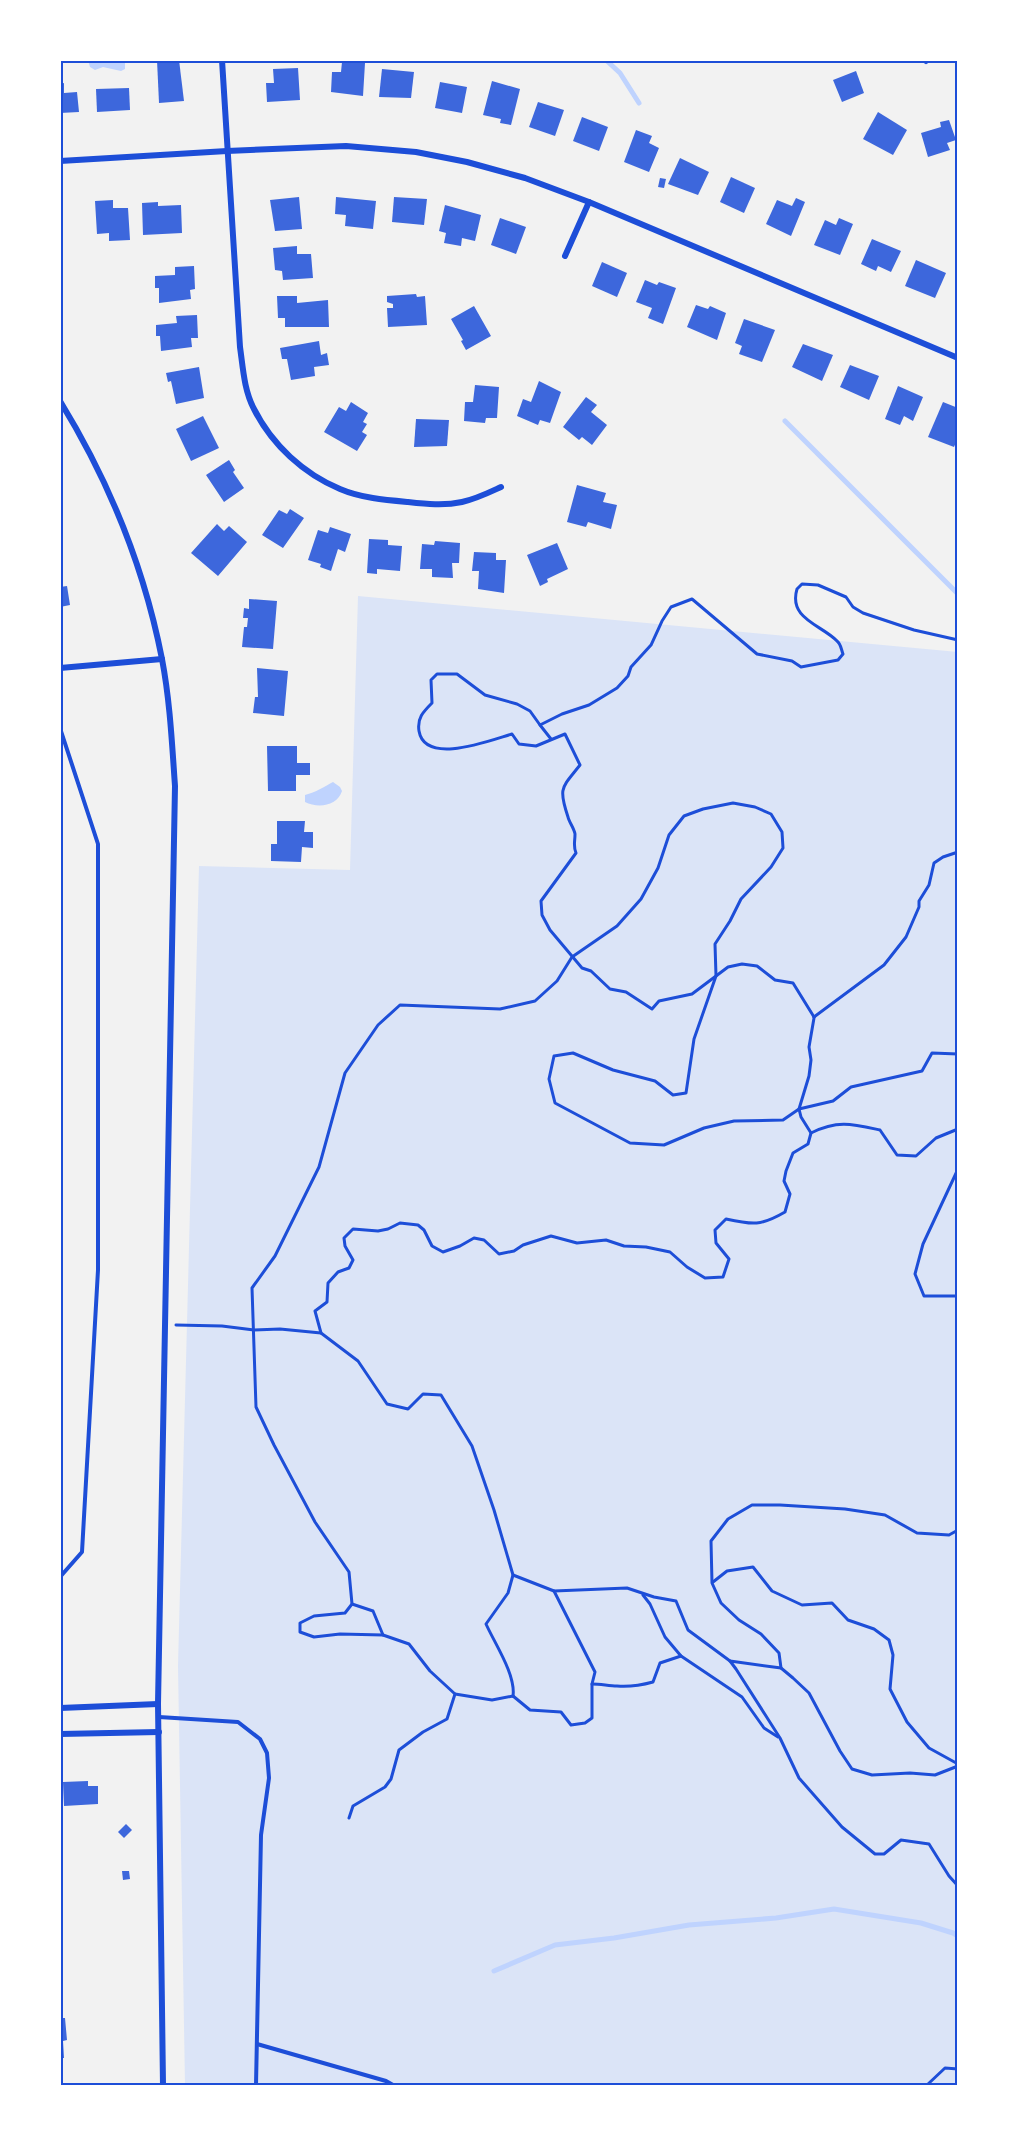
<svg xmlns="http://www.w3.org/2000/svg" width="1018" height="2145" font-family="'Nunito Sans',sans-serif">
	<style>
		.green { fill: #dbe4f7 }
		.water { fill: #bfd3fe }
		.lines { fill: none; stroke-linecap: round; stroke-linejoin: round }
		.stream { stroke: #bfd3fe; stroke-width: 5 }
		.building { fill: #3d67dc }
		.path { stroke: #1d4ed8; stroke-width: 3 }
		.service { stroke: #1d4ed8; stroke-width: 4 }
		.minor { stroke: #1d4ed8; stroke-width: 6 }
		.neatline { fill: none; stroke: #1d4ed8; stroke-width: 2 }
	</style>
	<rect width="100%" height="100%" fill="#f2f2f2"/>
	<path class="green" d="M358 596 958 652V2085H185L178 1666 199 866 350 870Z"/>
	<g class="water">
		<path d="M88 60H120L125 63V69L121 71 103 67 95 70 90 67Z"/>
		<path d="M333 782 340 787 342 791C337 807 317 808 305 802V795C316 792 324 787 333 782Z"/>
	</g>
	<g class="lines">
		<g class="stream">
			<path d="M606 60 620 73 639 103"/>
			<path d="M785 421 958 594"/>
			<path d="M494 1971 555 1945 614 1938 689 1925 776 1918 834 1909 921 1923 953 1933 958 1936"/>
		</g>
	</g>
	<g class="building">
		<path d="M157 60H179L184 101 159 103Z"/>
		<path d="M342 62 365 63 363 96 331 92 332 72H341Z"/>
		<path d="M298 68 300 100 267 102 266 83H274L273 69Z"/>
		<path d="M382 69 414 72 411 98 379 97Z"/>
		<path d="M856 71 864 93 842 102 833 80Z"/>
		<path d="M492 81 520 89 511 125 500 123 501 119 483 115Z"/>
		<path d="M440 82 467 87 462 113 435 108Z"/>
		<path d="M64 83V93L77 92 79 112 60 113V84Z"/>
		<path d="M129 88 130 110 97 112 96 89Z"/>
		<path d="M538 102 564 110 555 136 529 127Z"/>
		<path d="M878 112 907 130 893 155 863 139Z"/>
		<path d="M582 117 608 127 599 151 573 141Z"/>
		<path d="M949 120 956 140 947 143 950 150 928 157 921 133 941 127 940 122Z"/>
		<path d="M636 130 652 136 649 143 659 148 649 172 624 162Z"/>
		<path d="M680 158 709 172 698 195 668 184Z"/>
		<path d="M731 177 755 188 744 213 720 202Z"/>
		<path d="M660 178 666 179 664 188 658 187Z"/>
		<path d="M299 197 302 229 275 231 270 200Z"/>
		<path d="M336 197 376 201 373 229 345 226 346 215 335 214Z"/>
		<path d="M394 197 427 199 424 225 392 222Z"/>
		<path d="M796 198 805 202 791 236 766 224 777 200 792 206Z"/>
		<path d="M113 200V208H128L130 240 109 241V233L97 234 95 201Z"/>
		<path d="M158 202V206L181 205 182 233 143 235 142 203Z"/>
		<path d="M445 205 481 215 475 241 462 238 461 246 444 243 446 233 439 231Z"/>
		<path d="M500 218 526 227 516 254 491 245Z"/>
		<path d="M839 218 853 224 840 255 814 245 825 220 836 225Z"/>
		<path d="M872 239 901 251 891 272 878 266 876 271 861 264Z"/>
		<path d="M297 246V254H311L313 278 283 280 282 271 275 270 273 248Z"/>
		<path d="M916 260 946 273 935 298 905 286Z"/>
		<path d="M602 262 627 273 617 297 592 286Z"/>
		<path d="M194 266 195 289 190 290 191 299 159 303V288H155V276L175 275V267Z"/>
		<path d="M645 280 657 285 659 282 676 288 663 324 648 318 652 308 636 302Z"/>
		<path d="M416 294 417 297 425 296 427 325 388 327 387 308H393V304L387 302V296Z"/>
		<path d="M277 296H297V303L328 300 329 327H285V318H278Z"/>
		<path d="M696 305 708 309 710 306 726 313 717 340 687 327Z"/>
		<path d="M474 306 491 336 466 350 461 341 463 340 451 319Z"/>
		<path d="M197 315 198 338H191L192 347 161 351 160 336H156V325L177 323 176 316Z"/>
		<path d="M744 319 775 330 762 362 739 354 742 346 735 343Z"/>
		<path d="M319 341 321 355 327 353 329 365 314 367 315 376 291 380 287 359H282L280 348Z"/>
		<path d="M803 344 833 355 822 381 792 367Z"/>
		<path d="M850 365 879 376 869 400 840 387Z"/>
		<path d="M199 367 204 398 176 404 171 381 168 382 166 373Z"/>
		<path d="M539 381 561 392 550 423 540 420 538 425 517 416 523 399 531 402Z"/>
		<path d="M475 385 499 387 497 418H486L485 423 464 421 465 402H473Z"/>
		<path d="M898 386 923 397 913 421 904 416 900 425 885 419Z"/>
		<path d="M586 397 597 405 591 412 607 425 592 445 582 437 579 440 563 427Z"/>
		<path d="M351 402 368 413 363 422 367 424 362 432 367 435 357 451 324 432 339 407 346 411Z"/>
		<path d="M943 402 958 408V438L954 447 928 437Z"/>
		<path d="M203 416 219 448 191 461 176 429Z"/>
		<path d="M416 419 449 420 447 446 414 447Z"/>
		<path d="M229 460 235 470 233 472 244 488 224 502 206 475Z"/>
		<path d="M577 485 606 493 603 502 617 505 611 529 588 522 586 527 567 522Z"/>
		<path d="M290 509 304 518 283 548 262 535 279 510 287 514Z"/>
		<path d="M217 524 224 531 229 526 247 542 218 576 191 553Z"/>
		<path d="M330 527 351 534 345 552 338 549 331 571 320 567 321 564 308 560 318 530 328 533Z"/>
		<path d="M369 539 388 540V545L402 546 400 571 377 569V574L367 573Z"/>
		<path d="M435 541 460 543 459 563H452L453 578 432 577V569H420L422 544 434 545Z"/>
		<path d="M557 543 568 569 547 579 548 582 540 586 527 555Z"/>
		<path d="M474 552 496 553V560H506L504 593 478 589 479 571H472Z"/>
		<path d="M67 586 70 605 60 607V587Z"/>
		<path d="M249 599 277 601 273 649 242 647 244 627H247L248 618H243L244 608 249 609Z"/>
		<path d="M257 668 288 671 284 716 253 713 255 697H258Z"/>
		<path d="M267 746H297V763H310V775H296V791H268Z"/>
		<path d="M277 821H305L304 832H313V848L302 847 301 862 271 861V844H277Z"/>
		<path d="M88 1781V1786H98V1804L64 1806 63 1782Z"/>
		<path d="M126 1824 132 1830 124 1838 118 1832Z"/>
		<path d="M122 1871H129L130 1879 123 1880Z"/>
		<path d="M60 2018H65L67 2040 63 2041 64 2058H60Z"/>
	</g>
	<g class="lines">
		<g class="path">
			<path d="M540 725 551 739"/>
			<path d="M814 1017 793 983 775 980 757 966 742 964 728 967 692 994 659 1001 652 1009 626 992 610 989 591 971 582 968 550 930 542 915 541 901 576 853C573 846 575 842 575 834 574 828 569 822 568 817 558 787 562 788 580 765L565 734 536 746 519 744 512 734C491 740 425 766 419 731 417 718 423 712 432 703L431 680 437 674H457L485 695 517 704 530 711 540 725 562 714 589 705 617 688 628 676 631 667 651 645 662 621 671 607 692 599 757 654 792 661 801 667 838 660 843 654C841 649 841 644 837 641 822 625 788 619 797 589L802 584 818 585 846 597 853 607 863 613 914 630 958 640"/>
			<path d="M814 1017 884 965 906 937 919 907V901L929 885 934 863 943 857 958 852"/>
			<path d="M811 1133C838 1120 852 1124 880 1130L897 1155 916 1156 936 1138 958 1129"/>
			<path d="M958 1169 923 1244 915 1274 924 1296H958"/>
			<path d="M176 1325 222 1326 254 1330 280 1329 321 1333"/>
			<path d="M513 1575 554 1591"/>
			<path d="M713 1582 727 1571 753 1567 772 1591 802 1605 832 1603 848 1620 874 1629 889 1640 893 1655 890 1689 907 1722 929 1748 958 1764"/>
			<path d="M643 1595 650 1604 665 1637 681 1656 742 1697 764 1728 778 1737"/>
			<path d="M352 1604 373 1611 383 1635"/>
			<path d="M730 1661 781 1668 793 1678 809 1693 840 1751 852 1769 872 1775 910 1773 935 1775 958 1766"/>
			<path d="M781 1668 779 1653 761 1634 739 1620 721 1603 712 1583 711 1541 728 1519 752 1505H780L845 1509 885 1515 917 1533 949 1535 958 1530"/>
			<path d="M592 1684C601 1684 609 1686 617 1686 629 1687 642 1685 653 1682L660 1663 681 1656"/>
			<path d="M455 1694 430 1671 409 1644 383 1635 340 1634 314 1637 300 1632V1623L314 1616 345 1613 352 1604 349 1572 315 1522 274 1445 256 1407 252 1288 275 1256 319 1167 345 1073 378 1025 400 1005 500 1009 535 1001 557 981 572 957 617 926 641 899 658 868 669 835 684 816 703 809 733 803 755 807 771 814 782 832 783 848 771 867 741 899 730 921 715 944 716 976 694 1039 686 1093 673 1095 655 1081 613 1070 573 1053 554 1056 549 1079 555 1103 630 1143 664 1145 704 1128 734 1121 783 1120 799 1109 833 1101 851 1087 922 1071 932 1053 958 1054"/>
			<path d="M513 1696C516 1675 495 1644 486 1624L508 1593 513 1575 494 1510 472 1446 441 1395 423 1394 408 1409 387 1404 358 1361 321 1333 315 1311 327 1302 328 1283 338 1272 349 1268 353 1260 345 1246 344 1238 353 1229 378 1231 388 1229 400 1223 418 1225 424 1230 432 1246 443 1252 460 1246 474 1238 484 1240 499 1254 514 1251 523 1245 551 1236 577 1243 606 1240 624 1246 646 1247 670 1252 687 1267 705 1278 723 1277 729 1259 716 1243 715 1230 726 1219C753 1225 761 1226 785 1212L790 1194 784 1181 786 1171 793 1153 808 1144 811 1133 801 1117 799 1109 809 1076 811 1060 809 1047 814 1018"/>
			<path d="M513 1696 530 1710 561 1712 571 1725 585 1723 592 1718V1684L595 1672 554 1591 627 1588 654 1597 676 1601 688 1630 730 1661 736 1669 780 1738 799 1778 842 1827 875 1854H884L901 1840 929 1844 949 1876 958 1886"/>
			<path d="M349 1818 353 1806 385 1787 391 1779 399 1750 423 1732 447 1719 455 1694 492 1700 513 1696"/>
			<path d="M927 2085 945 2068 958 2069"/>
		</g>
		<g class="service">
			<path d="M60 728 98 844V1270L82 1552 60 1577"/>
			<path d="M159 1717 238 1722 260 1739 267 1753 269 1778 261 1835 256 2085"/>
			<path d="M257 2044 386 2081 393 2085"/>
		</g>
		<g class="minor">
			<path d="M222 60 240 347C243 368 244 390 254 409 272 445 304 474 340 489 361 498 385 500 408 502 426 504 444 506 462 502 476 499 488 493 501 487"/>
			<path d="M926 61 927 60"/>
			<path d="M60 161 227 151 346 146 416 152 467 162 525 178 589 202 958 358"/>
			<path d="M565 256 589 202"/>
			<path d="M60 401C109 481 144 567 162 659 170 701 172 744 175 786L158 1704 163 2085"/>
			<path d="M60 668 162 659"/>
			<path d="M60 1708 158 1704"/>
			<path d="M60 1734 159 1732"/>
		</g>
	</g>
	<rect width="1018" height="2145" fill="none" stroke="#ffffff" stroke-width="123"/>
	<rect x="62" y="62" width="894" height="2022" class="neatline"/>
</svg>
